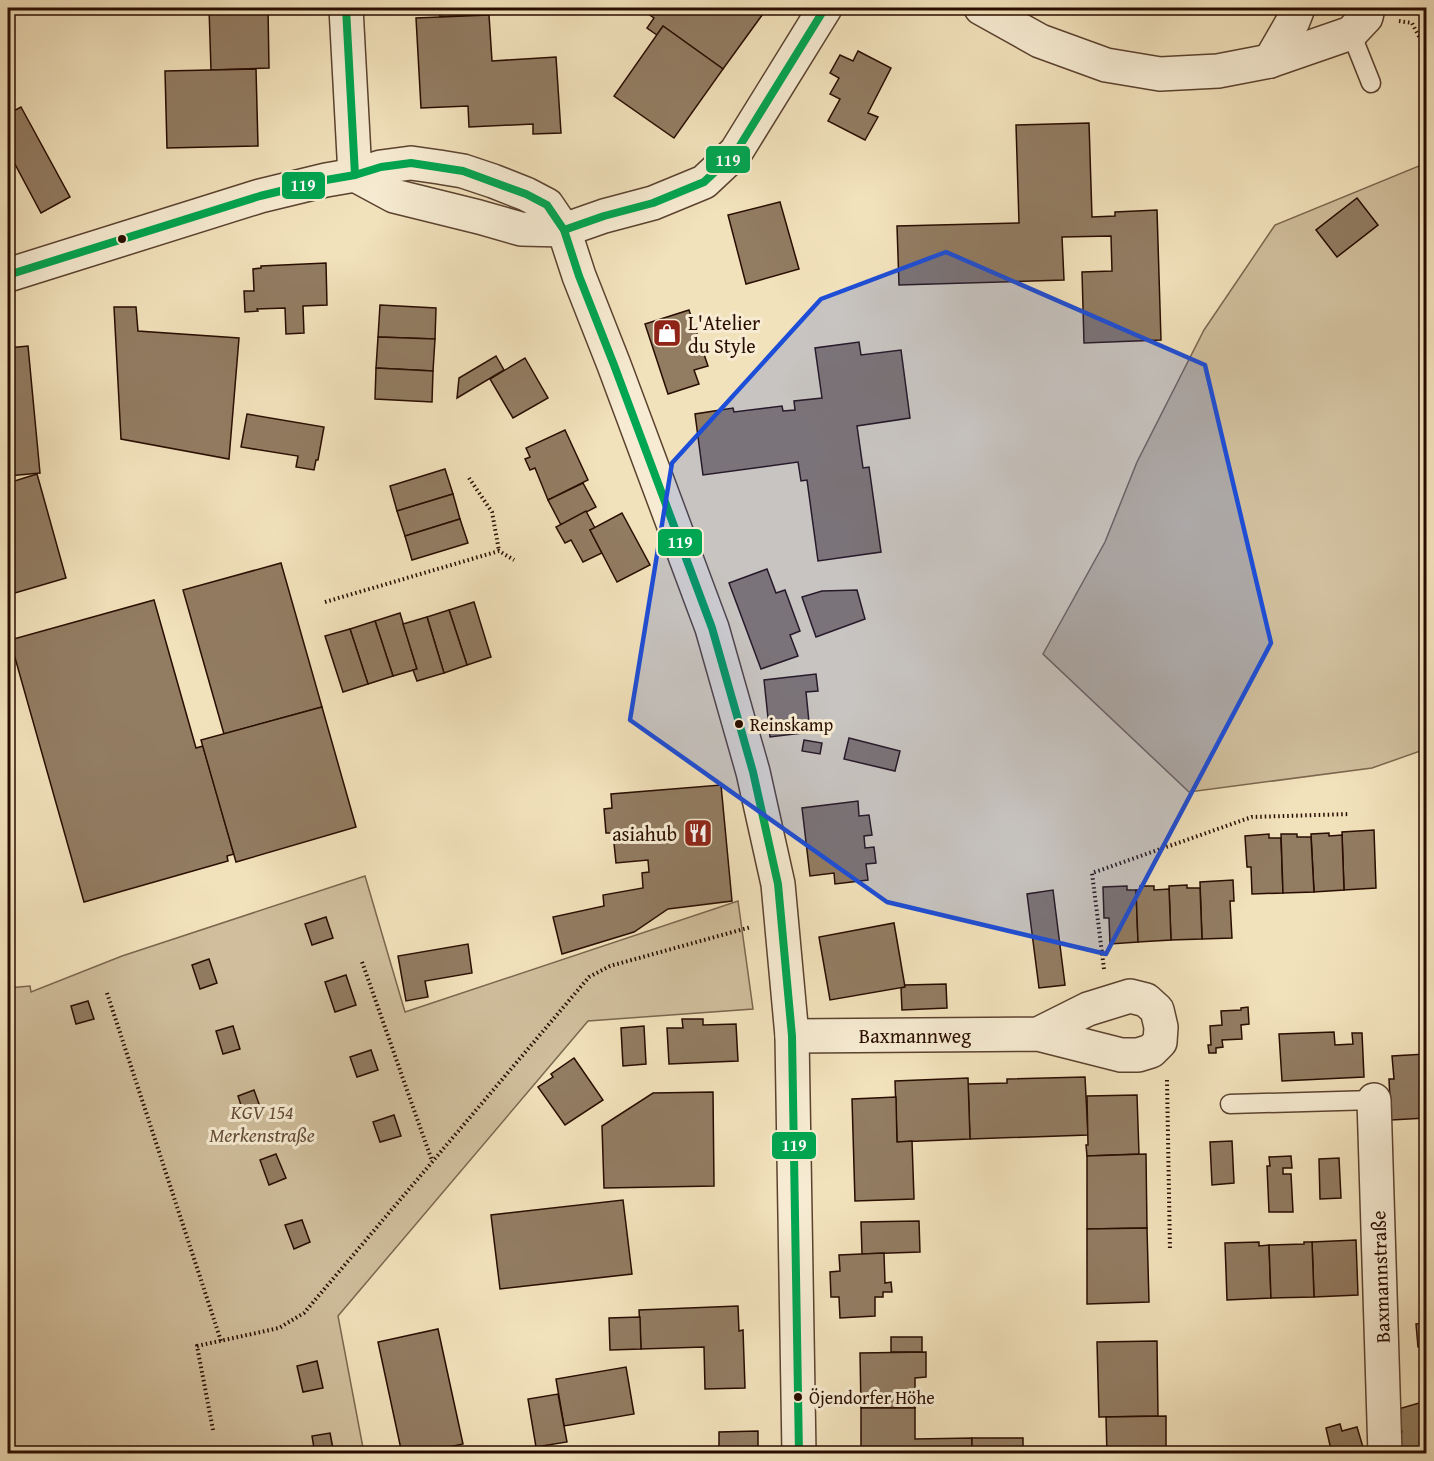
<svg xmlns="http://www.w3.org/2000/svg" width="1434" height="1461" font-family="'Gentium Book Plus',serif">
	<style>
		.green { fill: #d0be9c; stroke: #7c664e; stroke-width: 1.5 }
		.building { fill: #927c62; stroke: #290d00; stroke-width: 1.5 }
		.lines { fill: none; stroke-linecap: round; stroke-linejoin: round }
		.lane-casing { stroke: #5b422f; stroke-width: 21 }
		.street-casing { stroke: #5b422f; stroke-width: 36 }
		.path { stroke: #290d00; stroke-width: 4; stroke-dasharray: 1.5 3; stroke-linecap: butt }
		.lane { stroke: #f7ecd3; stroke-width: 18 }
		.street { stroke: #f7ecd3; stroke-width: 33 }
		.bus-1-casing { stroke: #f7ecd3; stroke-width: 12 }
		.bus-1 { stroke: #00a651; stroke-width: 8 }
		.marked { fill: #1d4ed8; fill-opacity: 0.2; stroke: #1d4ed8; stroke-width: 4.5; stroke-linejoin: round }
		.bus-dot { fill: #290d00; stroke: #f7ecd3; stroke-width: 2 }
		.labels { text-anchor: middle; dominant-baseline: central; stroke-width: 6; stroke-linejoin: round; paint-order: stroke }
		.bus-label { font-size: 18px; fill: #290d00; stroke: #f7ecd3; text-anchor: start }
		.poi-label { font-size: 20px; fill: #290d00; stroke: #f7ecd3; text-anchor: start }
		.street-label { font-size: 20px; fill: #290d00; stroke: #f7ecd3 }
		.park-label { font-size: 20px; font-style: italic; fill: #634b37; stroke: #f7ecd3 }
		.line-badge { stroke: #f7ecd3; stroke-width: 2 }
		.badge-label { font-size: 16px; text-anchor: middle; font-weight: bold; fill: #fff }
	</style>
	<rect width="100%" height="100%" fill="#f2e2bc"/>
	<filter id="stains"><feTurbulence type="fractalNoise" baseFrequency=".00333" numOctaves="4"/><feColorMatrix values="0 0 0 0 .2 0 0 0 0 .09 0 0 0 0 .02 0 0 0 .5 -.17"/></filter>
	<radialGradient id="worn" r=".72"><stop offset=".6" stop-color="#630" stop-opacity="0"/><stop offset="1" stop-color="#630" stop-opacity=".3"/></radialGradient>
	<g class="green">
		<path d="M1426 163V749L1372 768 1189 792 1043 654 1105 542 1137 462 1204 330 1275 225Z"/>
		<path d="M365 876 405 1012 738 901 753 1009 588 1021 338 1316 364 1453 8 1454V988L30 986 31 992 122 956Z"/>
	</g>
	<g class="building">
		<path d="M209 8H268L269 68 211 70Z"/>
		<path d="M439 8H488L489 15 440 17Z"/>
		<path d="M639 8H760L765 11 723 69 663 26 657 35 647 28 654 18Z"/>
		<path d="M1175 8H1251V9L1176 12Z"/>
		<path d="M489 15 492 61 556 57 561 133 533 134V124L469 127 468 106 421 108 416 18Z"/>
		<path d="M663 26 723 69 674 138 614 96Z"/>
		<path d="M858 51 891 68 868 113 878 117 865 140 828 121 840 99 830 94 839 78 830 73 840 55 853 61Z"/>
		<path d="M256 69 258 146 167 148 165 71Z"/>
		<path d="M21 107 70 197 41 213 8 151V114Z"/>
		<path d="M1089 123 1092 217 1115 216V212L1157 210 1161 340 1084 343 1082 272 1112 271 1111 236 1062 237 1064 280 899 285 897 226 1019 223 1016 125Z"/>
		<path d="M1357 198 1378 225 1337 257 1316 230Z"/>
		<path d="M780 202 799 269 746 284 728 215Z"/>
		<path d="M326 263 327 305 303 306 304 333 286 334 285 308 257 309 258 311 245 312 244 291H254L253 269 261 268V266Z"/>
		<path d="M380 305 436 308 435 339 378 337Z"/>
		<path d="M114 307H136L138 331 239 338 229 459 121 439Z"/>
		<path d="M689 310 708 366 694 370 699 384 668 394 645 324Z"/>
		<path d="M378 337 435 339 433 371 376 368Z"/>
		<path d="M859 342 861 355 901 350 910 418 857 426 863 468 869 467 881 552 818 561 807 480 801 481 798 462 703 475 695 414 733 408 734 412 782 406 783 411 795 410 794 401 822 398 815 348Z"/>
		<path d="M28 346 40 473 8 476V348Z"/>
		<path d="M496 356 504 370 457 398 459 378Z"/>
		<path d="M525 358 548 398 513 418 490 379Z"/>
		<path d="M376 368 433 371 432 402 375 399Z"/>
		<path d="M247 414 324 427 318 460H316L314 470 296 467 298 456 241 447Z"/>
		<path d="M565 430 588 480 548 500 535 468 530 470 525 459 530 457 526 448Z"/>
		<path d="M445 469 453 494 397 511 390 486Z"/>
		<path d="M37 474 66 578 8 595V483Z"/>
		<path d="M583 483 596 507 561 525 548 500Z"/>
		<path d="M453 494 460 519 405 536 397 511Z"/>
		<path d="M586 511 595 528 590 530 602 553 583 562 571 540 565 543 556 527Z"/>
		<path d="M622 513 650 565 617 582 590 530Z"/>
		<path d="M460 519 468 543 412 560 405 536Z"/>
		<path d="M281 563 322 707 224 734 183 590Z"/>
		<path d="M767 569 776 593 785 590 800 631 790 635 798 656 761 669 729 583Z"/>
		<path d="M857 590 865 619 816 637 802 597 822 591Z"/>
		<path d="M154 600 196 748 203 746 234 854 227 856 228 861 84 902 10 640Z"/>
		<path d="M474 602 491 657 467 665 449 610Z"/>
		<path d="M449 610 467 665 444 673 427 617Z"/>
		<path d="M400 613 417 669 393 676 375 621Z"/>
		<path d="M427 617 444 673 417 681 413 670 417 669 403 624Z"/>
		<path d="M375 621 393 676 368 684 350 629Z"/>
		<path d="M350 629 368 684 343 692 325 636Z"/>
		<path d="M816 674 818 691 806 692 810 732 770 737 764 680Z"/>
		<path d="M322 707 356 827 236 862 201 740Z"/>
		<path d="M849 738 900 751 895 771 844 759Z"/>
		<path d="M804 740 822 743 820 754 802 751Z"/>
		<path d="M721 785 732 901 668 909 634 932 562 954 553 917 604 906 603 895 643 888 642 873 649 872 648 860 616 863 613 833H606L604 809 612 808 611 794Z"/>
		<path d="M858 801 859 816 869 815 872 835 864 836 865 848 874 847 876 863 866 864 868 880 835 884 834 873 810 876 802 808Z"/>
		<path d="M1374 830 1376 888 1344 890 1342 832Z"/>
		<path d="M1329 833V836L1342 835 1344 890 1314 892 1311 834Z"/>
		<path d="M1269 834V838H1281L1283 893 1252 894 1251 867H1247L1245 836Z"/>
		<path d="M1281 834H1297V837H1311L1314 892 1283 893Z"/>
		<path d="M1233 880 1234 901H1230L1232 938 1202 939 1200 882Z"/>
		<path d="M1187 885V888H1200L1202 939 1171 940 1169 886Z"/>
		<path d="M1127 886V890H1136L1138 942 1110 944 1109 918H1104L1103 887Z"/>
		<path d="M1140 886H1154V890L1169 889 1171 940 1138 942 1136 890H1141Z"/>
		<path d="M1053 890 1065 985 1039 988 1027 894Z"/>
		<path d="M326 917 333 938 312 945 305 924Z"/>
		<path d="M894 923 905 987 830 1000 819 937Z"/>
		<path d="M468 944 472 973 425 981 428 997 406 1001 398 956Z"/>
		<path d="M209 959 217 983 200 989 192 965Z"/>
		<path d="M346 975 356 1005 335 1012 325 982Z"/>
		<path d="M946 984 947 1008 902 1010 901 988 905 987V985Z"/>
		<path d="M88 1001 94 1019 76 1024 71 1006Z"/>
		<path d="M1248 1007 1249 1024 1241 1025 1242 1039 1222 1040 1223 1047 1216 1048V1053H1209L1208 1045H1211L1210 1026 1222 1025 1221 1011 1241 1010V1008Z"/>
		<path d="M682 1019H703V1025L736 1024 738 1061 669 1064 667 1028H683Z"/>
		<path d="M233 1026 240 1049 223 1054 216 1031Z"/>
		<path d="M644 1026 646 1064 623 1066 621 1028Z"/>
		<path d="M1334 1032 1335 1045 1353 1044 1352 1033H1362L1364 1077 1282 1081 1279 1034Z"/>
		<path d="M371 1050 378 1070 357 1077 350 1057Z"/>
		<path d="M1426 1054V1118L1391 1120 1389 1079H1394L1392 1056Z"/>
		<path d="M574 1058 603 1100 565 1125 538 1087 553 1077 551 1074Z"/>
		<path d="M1085 1077 1088 1135 970 1139 968 1084 1007 1083V1079Z"/>
		<path d="M968 1078 970 1139 897 1142 895 1081Z"/>
		<path d="M254 1090 263 1115 246 1121 238 1096Z"/>
		<path d="M713 1092 714 1186 604 1188 602 1126 653 1093Z"/>
		<path d="M1137 1095 1139 1154 1087 1156 1086 1145H1088L1087 1096Z"/>
		<path d="M896 1097 897 1142 912 1141 914 1199 855 1201 852 1099Z"/>
		<path d="M394 1115 401 1136 380 1142 373 1122Z"/>
		<path d="M1232 1141 1234 1183 1212 1185 1210 1142Z"/>
		<path d="M276 1154 286 1178 269 1185 260 1160Z"/>
		<path d="M1146 1154 1147 1228 1087 1229V1156Z"/>
		<path d="M1422 1155H1426V1195H1423Z"/>
		<path d="M1291 1156 1292 1168H1283V1174H1291L1293 1212H1269L1267 1166H1270L1269 1157Z"/>
		<path d="M1339 1158 1341 1198 1320 1199 1319 1159Z"/>
		<path d="M623 1200 632 1274 500 1289 491 1215Z"/>
		<path d="M302 1220 310 1242 294 1249 285 1225Z"/>
		<path d="M919 1221 920 1252 862 1254 861 1222Z"/>
		<path d="M1147 1228 1149 1302 1087 1304V1229Z"/>
		<path d="M1356 1240 1358 1295 1314 1297 1312 1242Z"/>
		<path d="M1259 1242V1246L1269 1245 1271 1298 1227 1300 1225 1243Z"/>
		<path d="M1304 1242H1312L1314 1297 1271 1298 1269 1245 1304 1244Z"/>
		<path d="M884 1253 885 1283 891 1282 892 1292H883V1297H875V1316L840 1318 839 1297H831L830 1272 840 1271 839 1255Z"/>
		<path d="M738 1306 739 1331 743 1330 745 1388 705 1389 704 1347 641 1349 639 1310Z"/>
		<path d="M640 1317 641 1349 610 1350 609 1318Z"/>
		<path d="M1426 1323V1346L1418 1347 1416 1324Z"/>
		<path d="M438 1329 463 1444 417 1454H402L378 1342Z"/>
		<rect x="891" y="1337" width="31" height="15"/>
		<path d="M1157 1341 1158 1416 1099 1417 1097 1342Z"/>
		<path d="M926 1352V1377L915 1378V1408H861L860 1353Z"/>
		<path d="M317 1361 323 1388 303 1392 297 1366Z"/>
		<path d="M626 1367 634 1414 564 1426 556 1379Z"/>
		<path d="M558 1394 567 1442 536 1447 528 1399Z"/>
		<path d="M1426 1401V1454H1401L1396 1434 1402 1432 1395 1410Z"/>
		<path d="M861 1408H915V1439L972 1438V1454H861Z"/>
		<path d="M1166 1416V1454H1107L1106 1417Z"/>
		<path d="M1340 1424 1342 1431 1357 1427 1365 1454H1332L1326 1428Z"/>
		<path d="M758 1431V1454H719V1432Z"/>
		<path d="M330 1433 334 1454H315L312 1436Z"/>
		<rect x="972" y="1438" width="51" height="16"/>
	</g>
	<g class="lines">
		<g class="lane-casing">
			<g id="lane">
				<path d="M1351 33 1371 83"/>
				<path d="M1230 1104 1374 1100"/>
			</g>
		</g>
		<g class="street-casing">
			<g id="street">
				<path d="M346 8 355 175"/>
				<path d="M981 8 1040 41 1106 65 1160 74 1218 71 1270 61 1351 33 1366 17 1368 8"/>
				<path d="M1270 61 1293 21 1298 8"/>
				<path d="M355 175 394 196 479 217 521 229 564 230 604 216 653 203 704 182 736 152 825 8"/>
				<path d="M8 275 260 196 326 180 355 175 381 167 411 163 439 167 463 171 493 181 526 194 547 205 564 230 579 276 614 365 712 628 753 772 778 884 792 1036 799 1454"/>
				<path d="M792 1036 1038 1034 1121 1055H1138L1151 1051 1160 1042 1161 1027 1157 1010 1146 1000 1130 996 1088 1009 1038 1034"/>
				<path d="M1374 1100 1385 1454"/>
			</g>
		</g>
		<g class="path">
			<path d="M1399 21 1412 23 1426 50"/>
			<path d="M469 478 492 512 499 551"/>
			<path d="M325 602 499 551 514 560"/>
			<path d="M362 962 432 1161"/>
			<path d="M1104 969 1092 873 1252 817 1350 814"/>
			<path d="M107 993 221 1341"/>
			<path d="M1167 1080 1170 1251"/>
			<path d="M213 1430 197 1346 279 1328 304 1313 589 977 610 966 751 927"/>
		</g>
		<use href="#lane" class="lane"/>
		<use href="#street" class="street"/>
		<g class="bus-1-casing">
			<g id="bus-1">
				<path d="M346 8 355 175"/>
				<path d="M564 230 604 216 653 203 704 182 736 152 825 8"/>
				<path d="M8 275 260 196 326 180 355 175 381 167 411 163 463 171 526 194 547 205 564 230 579 276 614 365 712 628 753 772 778 884 792 1036 799 1454"/>
			</g>
		</g>
		<use href="#bus-1" class="bus-1"/>
	</g>
	<path class="marked" d="M946 252 1205 365 1271 643 1106 954 887 902 630 720 672 463 821 299Z"/>
	<defs>
		<g id="shop-square" transform="scale(1.5)"><rect x="-9" y="-9" width="18" height="18" rx="4" fill="#8f2418" stroke="#f7ecd3"/><path d="M-5-2.5h2.3a2.7 3.5 0 0 1 5.4 0H5L5.5 6h-11ZM-1.5-2.5h3a1.5 2.3 0 0 0-3 0Z" fill="#fff"/></g>
		<g id="restaurant-square" transform="scale(1.5)"><rect x="-9" y="-9" width="18" height="18" rx="4" fill="#8f2418" stroke="#f7ecd3"/><path d="M-5-6h1v4h1v-4h1v4h1v-4h1v5L-1.5 .5V6h-2V.5L-5-1ZM5-6V6H3V1.5H1.5Q1.5-4 5-6Z" fill="#fff"/></g>
	</defs>
	<g fill-rule="evenodd">
		<use href="#shop-square" x="667" y="333"/>
		<use href="#restaurant-square" x="698" y="833"/>
	</g>
	<g class="bus-dot">
		<circle cx="122" cy="239" r="5"/>
		<circle cx="739" cy="724" r="5"/>
		<circle cx="798" cy="1397" r="5"/>
	</g>
	<g class="labels">
		<g class="bus-label">
			<text x="750" y="724">Reinskamp</text>
			<text x="809" y="1397">Öjendorfer Höhe</text>
		</g>
		<g class="poi-label">
			<text x="688" y="322">L'Atelier<tspan x="688" dy="23">du Style</tspan></text>
			<text x="677" y="833" text-anchor="end">asiahub</text>
		</g>
		<g class="street-label">
			<text x="915" y="1035">Baxmannweg</text>
			<text transform="translate(1380 1277) rotate(-92)">Baxmannstraße</text>
		</g>
		<g class="park-label">
			<text x="262" y="1111">KGV 154<tspan x="262" dy="23">Merkenstraße</tspan></text>
		</g>
	</g>
	<g class="line-badge">
		<rect x="705" y="145" width="46" height="29" rx="6" fill="#00a651"/>
		<rect x="281" y="171" width="45" height="29" rx="6" fill="#00a651"/>
		<rect x="657" y="528" width="46" height="29" rx="6" fill="#00a651"/>
		<rect x="771" y="1131" width="46" height="29" rx="6" fill="#00a651"/>
	</g>
	<g class="badge-label">
		<text x="728" y="166">119</text>
		<text x="303" y="191">119</text>
		<text x="680" y="548">119</text>
		<text x="794" y="1151">119</text>
	</g>
	<rect width="1434" height="1461" fill="none" stroke="#f2e2bc" stroke-width="30"/>
	<rect x="9" y="9" width="1416" height="1443" fill="none" stroke="#290d00" stroke-width="3"/>
	<rect x="15" y="15" width="1404" height="1431" fill="none" stroke="#290d00" stroke-width="1.5"/>
	<rect width="100%" height="100%" filter="url(#stains)"/>
	<rect width="100%" height="100%" fill="url(#worn)"/>
</svg>
